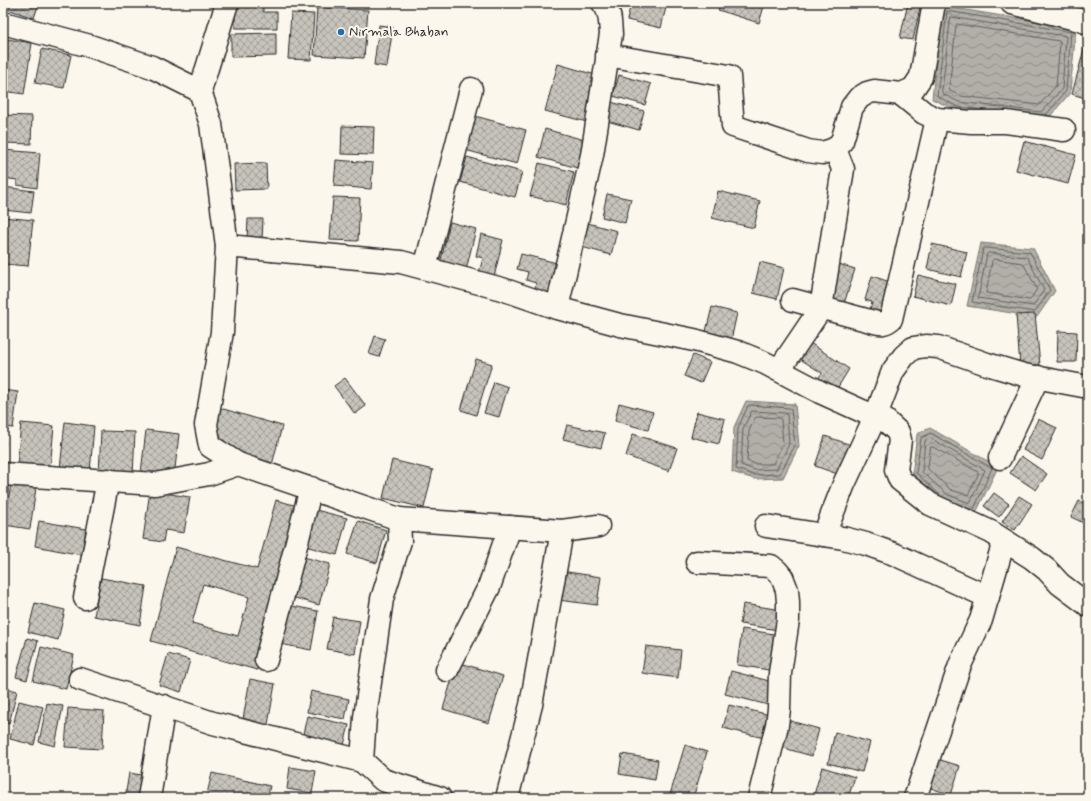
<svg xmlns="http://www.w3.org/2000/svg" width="1091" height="801" font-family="Mynerve,sans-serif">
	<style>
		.water { fill: url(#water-waves); stroke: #7b7a75 }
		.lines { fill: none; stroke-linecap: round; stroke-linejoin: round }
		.shore { stroke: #61605d; stroke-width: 1 }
		.building { fill: url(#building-cross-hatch); stroke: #2b2b2b; fill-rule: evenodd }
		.minor-casing { stroke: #2b2b2b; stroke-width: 25 }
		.minor { stroke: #fbf7ec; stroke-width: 22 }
		.poi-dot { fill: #1f6fb2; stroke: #fbf7ec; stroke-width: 1.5 }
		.labels { text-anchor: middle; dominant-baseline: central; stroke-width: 4; stroke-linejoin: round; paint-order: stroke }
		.poi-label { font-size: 14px; fill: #2b2b2b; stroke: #fbf7ec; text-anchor: start }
	</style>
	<defs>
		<pattern id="water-waves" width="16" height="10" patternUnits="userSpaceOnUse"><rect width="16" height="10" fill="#b1afa7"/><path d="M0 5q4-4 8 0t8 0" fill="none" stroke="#908f88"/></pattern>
		<pattern id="building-cross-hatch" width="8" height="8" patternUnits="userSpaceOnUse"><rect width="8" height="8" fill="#c7c4bc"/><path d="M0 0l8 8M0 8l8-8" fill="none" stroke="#a29f99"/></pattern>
	</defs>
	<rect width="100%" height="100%" fill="#fbf7ec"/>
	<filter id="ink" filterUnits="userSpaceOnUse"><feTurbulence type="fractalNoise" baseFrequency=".025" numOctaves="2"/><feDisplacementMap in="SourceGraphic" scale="8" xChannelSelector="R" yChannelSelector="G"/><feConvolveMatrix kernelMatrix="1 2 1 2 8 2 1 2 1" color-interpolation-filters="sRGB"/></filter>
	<g filter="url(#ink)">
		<g class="water">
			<path d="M942 6 1076 28 1070 93 1046 121 956 110 932 99Z"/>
			<path d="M981 243 1033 248 1055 291 1037 317 967 306Z"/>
			<path d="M746 401 795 404 799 446 783 478 754 479 732 472 734 427Z"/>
			<path d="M930 428 998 467 975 515 943 503 912 475 917 434Z"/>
		</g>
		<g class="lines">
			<g class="shore">
				<path d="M951 17 1065 36 1066 38 1062 89 1041 112 959 102 943 94 942 92Z"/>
				<path d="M957 24 1059 41 1060 43 1056 86 1039 105 961 96 950 91 949 89 956 26Z"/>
				<path d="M986 110 958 107 937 96 947 11 1071 32 1066 91 1046 115"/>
				<path d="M985 248 1030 252 1050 290 1035 312 972 302 983 249Z"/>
				<path d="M989 253 1027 257 1044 290 1033 306 978 298 987 254Z"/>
				<path d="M994 259 1023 263 1037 289 1030 300 986 293 992 261Z"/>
				<path d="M750 405 789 408 791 409 795 445 780 474 754 475 736 469 738 428 748 406Z"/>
				<path d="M752 411 785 413 787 414 789 444 777 469 755 470 741 465 743 429Z"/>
				<path d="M757 417 780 418 781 420 783 443 773 464H756L747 461 749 431 755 418Z"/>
				<path d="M930 438 985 470 970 503 948 495 922 472 925 441Z"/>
				<path d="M931 447H933L978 472V475L968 495 951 490 928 469Z"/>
				<path d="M940 495 916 473 921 438 930 433 992 468 974 509H969"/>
			</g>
		</g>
		<g class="building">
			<path d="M9 3H39L34 18 7 9Z"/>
			<path d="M235 3H263V12H277V28H235Z"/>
			<path d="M631 3H667L661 28 627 20Z"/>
			<path d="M720 3H765L759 23 718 10Z"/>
			<path d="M908 3H921L913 40 900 38Z"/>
			<path d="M1066 3H1088V10L1066 4Z"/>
			<path d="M317 7 368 10 364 58 314 55Z"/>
			<path d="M291 13 314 14 311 60 288 59Z"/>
			<path d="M379 25 393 27 387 67 374 65Z"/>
			<path d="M276 33V56L231 57V34Z"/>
			<path d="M1087 38 1088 39V99L1072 94Z"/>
			<path d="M7 39 32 43 24 94 3 91V66Z"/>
			<path d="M42 49 71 55 64 88 35 83Z"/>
			<path d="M558 64 599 76 587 122 545 111Z"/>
			<path d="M619 75 651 84 645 105 613 96Z"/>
			<path d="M611 102 644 111 639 130 607 121Z"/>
			<path d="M3 115 32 116 31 144 3 143Z"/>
			<path d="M475 116 526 130 517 164 465 150Z"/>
			<path d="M342 126 374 127 373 155 341 154Z"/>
			<path d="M545 129 588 141 581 169 538 157Z"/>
			<path d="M1024 141 1076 155 1068 184 1016 170Z"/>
			<path d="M3 150 40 153 37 188 17 185V180L3 178Z"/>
			<path d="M467 157 522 172 515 197 460 182Z"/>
			<path d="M336 160 373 163 371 189 334 186Z"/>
			<path d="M266 163 267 189 235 190 234 164Z"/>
			<path d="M539 163 574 172 566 205 530 196Z"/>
			<path d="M3 187 34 191 31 213 3 210Z"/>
			<path d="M718 191 760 201 754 228 712 218Z"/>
			<path d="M607 194 631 199 625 223 602 217Z"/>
			<path d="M333 197 360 198 358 241 330 240Z"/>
			<path d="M3 217 33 220 28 266 3 264Z"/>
			<path d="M248 219H263L262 241 247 240Z"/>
			<path d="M450 222 476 229 466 270 440 264Z"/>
			<path d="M584 222 617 231 611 255 578 246Z"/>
			<path d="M481 234 503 240 494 277 479 273 483 258 476 256Z"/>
			<path d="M932 244 967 252 961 277 927 269Z"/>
			<path d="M521 254 557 263 549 297 534 293 536 283 526 280 528 272 517 269Z"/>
			<path d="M760 262 784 268 777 299 753 293Z"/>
			<path d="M839 264 855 269 843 307 827 302Z"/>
			<path d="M918 275 956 284 951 306 913 296Z"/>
			<path d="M872 276 893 283 882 319 869 314 872 302 865 300Z"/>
			<path d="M712 307 737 313 730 345 704 339Z"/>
			<path d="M1035 314 1040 365 1020 366 1016 315Z"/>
			<path d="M1058 331 1077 332 1076 362H1057Z"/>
			<path d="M375 336 385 339 379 357 369 354Z"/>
			<path d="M810 343 849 369 835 392 817 380 822 373 800 359Z"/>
			<path d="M693 355 710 362 701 383 684 376Z"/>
			<path d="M476 359 492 364 476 415 461 410Z"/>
			<path d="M345 378 366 406 355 414 334 386Z"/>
			<path d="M494 382 508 387 499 417 484 413Z"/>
			<path d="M3 390 18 392 13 428 3 427Z"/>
			<path d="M619 403 653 412 648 430 615 421Z"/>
			<path d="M220 408 282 426 272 465 224 449 215 425Z"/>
			<path d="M697 412 725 419 719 444 691 437Z"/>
			<path d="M1038 419 1057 428 1042 460 1023 450Z"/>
			<path d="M65 422 94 426 90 472 60 469Z"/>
			<path d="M21 423 54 426 50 469 17 466Z"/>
			<path d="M567 425 605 433 601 448 563 439Z"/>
			<path d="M146 430 179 434 174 477 141 473Z"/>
			<path d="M101 431 135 432 133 476 99 475Z"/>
			<path d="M633 434 677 448 669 471 626 456Z"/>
			<path d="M825 436 854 446 843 476 815 466Z"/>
			<path d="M3 441H5L3 463Z"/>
			<path d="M1021 456 1047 474 1036 490 1010 473Z"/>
			<path d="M392 460 433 470 424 508 383 498Z"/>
			<path d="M11 484 36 488 30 529 4 525Z"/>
			<path d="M150 491 190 497 184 533 165 530 163 542 143 539Z"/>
			<path d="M994 493 1009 504 999 517 984 506Z"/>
			<path d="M1019 496 1032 504 1015 530 1002 522Z"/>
			<path d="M276 500 301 507 257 670 151 641 176 547 257 569ZM203 584 249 597 238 636 192 623Z"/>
			<path d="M1079 501 1088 505V525L1071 517Z"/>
			<path d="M312 509 347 518 337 555 302 545Z"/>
			<path d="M39 521 86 529 82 555 35 546Z"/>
			<path d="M358 521 386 530 377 563 347 554Z"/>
			<path d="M300 556 330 564 319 605 288 596Z"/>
			<path d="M561 571 601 577 597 605 558 600Z"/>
			<path d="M101 578 146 586 140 625 94 616Z"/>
			<path d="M35 603 65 610 58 640 28 632Z"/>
			<path d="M282 604 318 611 311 650 275 643Z"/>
			<path d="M743 604 782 610 778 630 740 624Z"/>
			<path d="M333 617 360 621 355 654 327 649Z"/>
			<path d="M742 629 774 634 769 670 737 665Z"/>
			<path d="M27 638 38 641 27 680 16 677Z"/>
			<path d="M646 646 681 650 678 678 642 673Z"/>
			<path d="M41 647 74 655 66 689 33 681Z"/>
			<path d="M168 654 190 660 181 692 159 685Z"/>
			<path d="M457 662 503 676 489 723 443 709Z"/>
			<path d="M731 671 773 682 768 705 725 694Z"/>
			<path d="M250 679 275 684 267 730 242 725Z"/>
			<path d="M3 687 17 691 9 724 3 722Z"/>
			<path d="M311 691 349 699 345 719 307 712Z"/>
			<path d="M19 701 43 707 34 745 10 739Z"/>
			<path d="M47 703 63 706 55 746 39 742Z"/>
			<path d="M729 705 774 716 768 739 723 728Z"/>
			<path d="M68 708 104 711 102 749 65 747Z"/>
			<path d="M307 716 349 725 343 749 302 739Z"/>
			<path d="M787 720 819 729 812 756 780 747Z"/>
			<path d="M835 732 870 742 862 772 828 763Z"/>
			<path d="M685 745 707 752 693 798H669Z"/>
			<path d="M622 754 658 760 655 780 619 774Z"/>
			<path d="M931 757 960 766 951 795 922 785Z"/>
			<path d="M290 767 316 771 312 793 287 789Z"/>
			<path d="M822 767 855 777 848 798H813Z"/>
			<path d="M129 773 148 776 145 798H125Z"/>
			<path d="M212 773 270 786 267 798H206Z"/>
		</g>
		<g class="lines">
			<g class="minor-casing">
				<g id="minor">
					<path d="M1012 3 1080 20 1088 23"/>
					<path d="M3 23 90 46 152 67 200 91 211 124 227 246 222 332 206 425 210 446 238 464 399 519 400 541 382 599 365 717 362 761 383 780 440 798"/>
					<path d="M607 55 729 76 733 126 808 151 822 153 835 149 842 141 852 107 859 98 867 93 874 91 901 94 913 89 921 77 934 3"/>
					<path d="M200 91 227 3"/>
					<path d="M901 94 924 113 937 119 971 122H1006L1064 130"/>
					<path d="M227 246 401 262 502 289 557 308 620 325 694 340 738 352 765 363 820 392 862 411 885 420 898 432 900 440 896 470 900 480 930 504 991 532 1032 558 1047 570 1060 584 1088 605"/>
					<path d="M425 268 471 89"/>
					<path d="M793 300 874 322C881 324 885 324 891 319L937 119"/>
					<path d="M557 308 592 155 611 34C610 24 611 11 603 3"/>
					<path d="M779 370 821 308 843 169 835 149"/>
					<path d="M1000 458 1038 377"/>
					<path d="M3 474 155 484 209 474 238 464"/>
					<path d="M399 519 562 531 598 526"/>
					<path d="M766 526 843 538 866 544 894 554 988 597"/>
					<path d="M824 535 844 484 876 415 893 371 904 356 913 348 926 346 938 347 987 364 1024 375 1088 387"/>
					<path d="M697 562 771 566 777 571 782 577 787 590 788 602V620L780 673 779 709 777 725 759 798"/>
					<path d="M85 598 108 480"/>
					<path d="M266 660 311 488"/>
					<path d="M447 670 489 587 510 527"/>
					<path d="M80 679 213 723 362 761"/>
					<path d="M149 798 164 706"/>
					<path d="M507 798 531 705 562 531"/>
					<path d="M915 798 960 665 981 620 1004 541"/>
				</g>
			</g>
			<use href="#minor" class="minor"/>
		</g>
	</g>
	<circle class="poi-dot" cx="341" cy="32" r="4"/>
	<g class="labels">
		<g class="poi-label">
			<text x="349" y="32">Nirmala Bhaban</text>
		</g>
	</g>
	<rect width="1091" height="801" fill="none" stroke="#fbf7ec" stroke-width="16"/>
	<rect x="8" y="8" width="1075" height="785" fill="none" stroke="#2b2b2b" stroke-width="1.5" filter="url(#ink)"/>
</svg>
